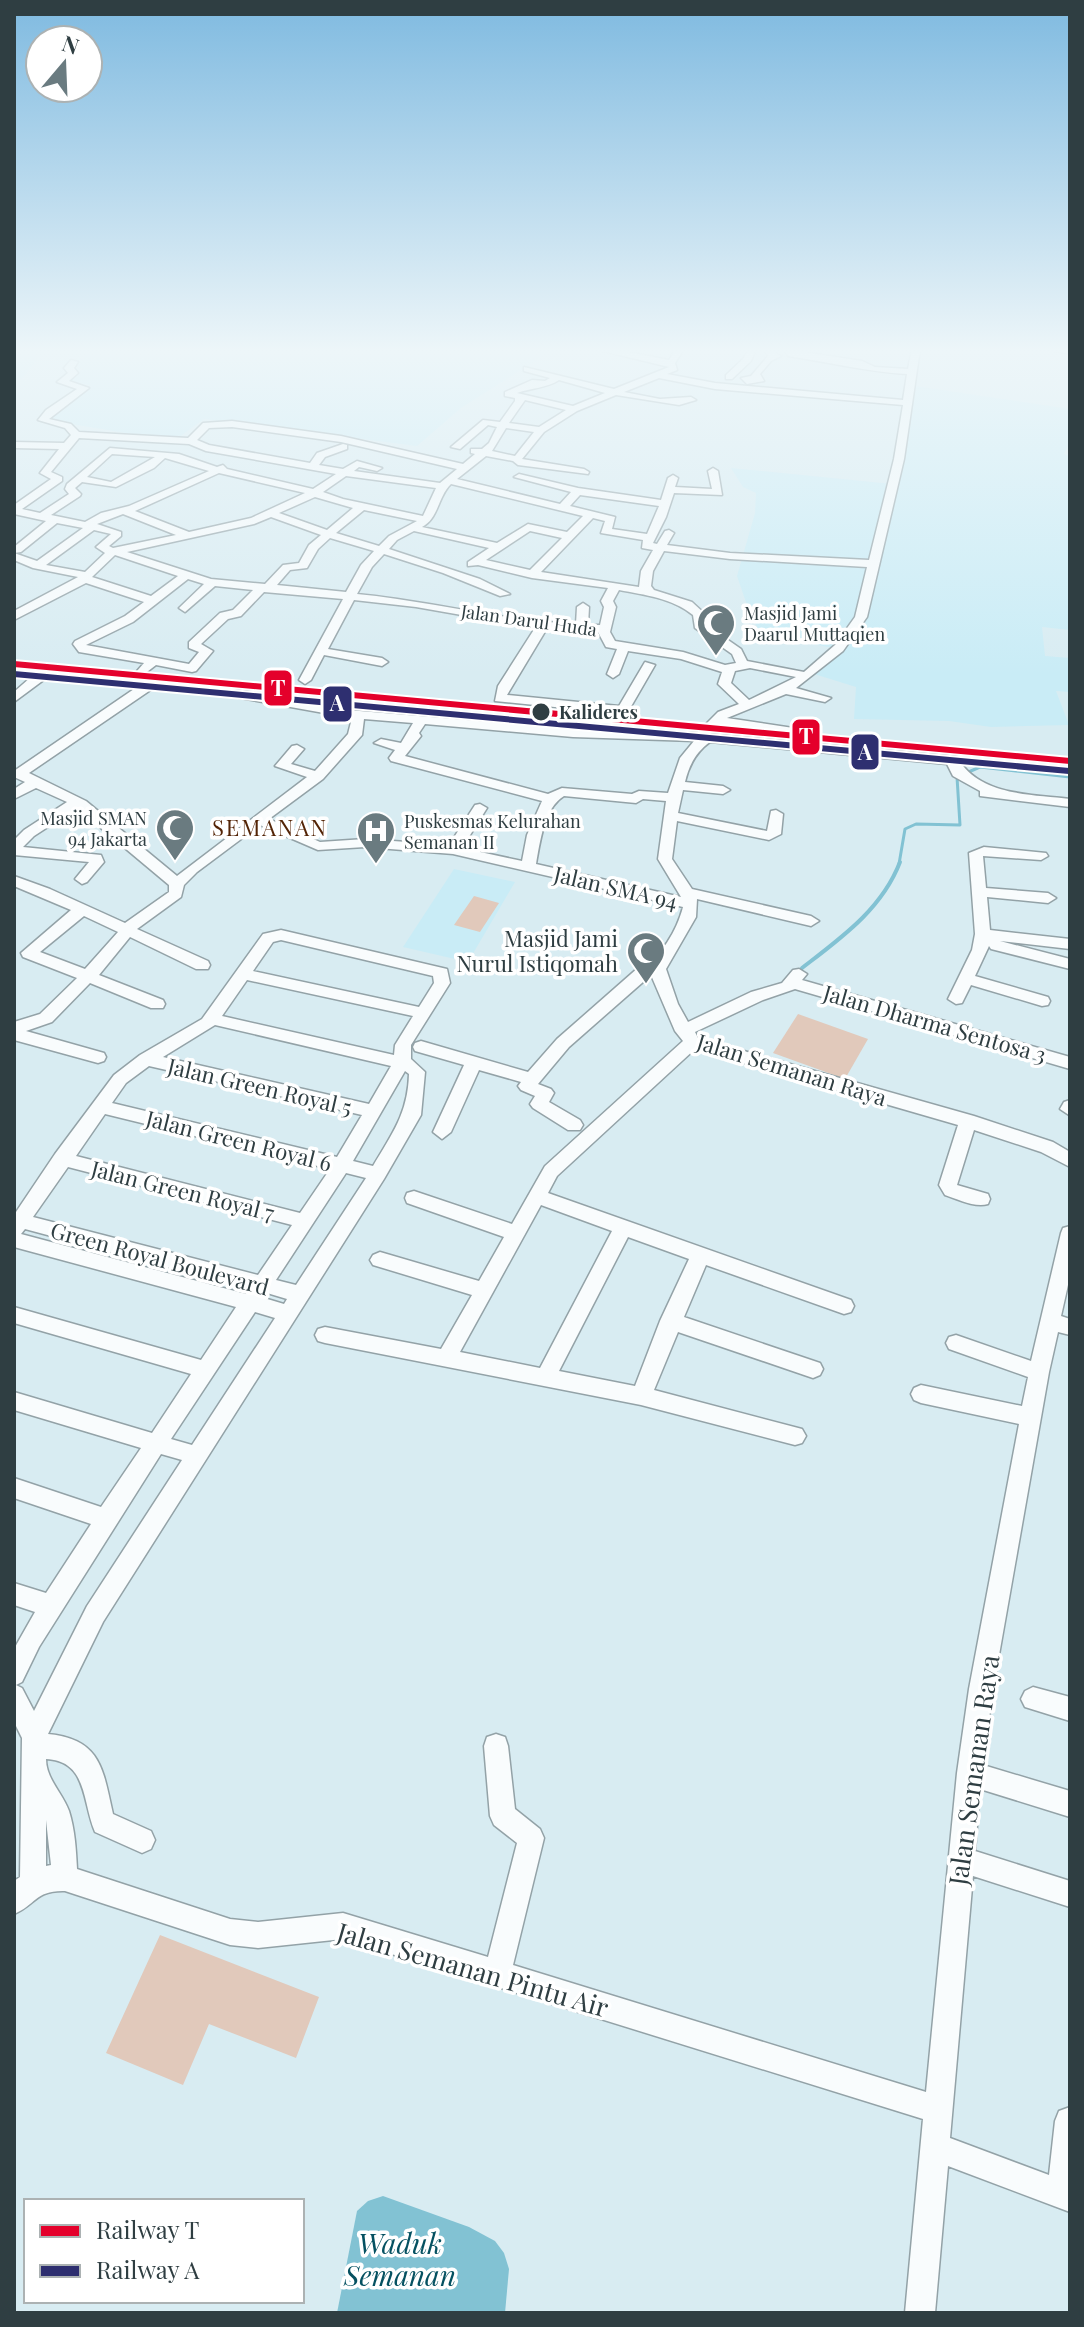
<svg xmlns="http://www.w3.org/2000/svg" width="1084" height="2327" font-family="'Playfair Display',serif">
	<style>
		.built { fill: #c9ecf6 }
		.green { fill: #e1c9bb }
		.water { fill: #82c2d3 }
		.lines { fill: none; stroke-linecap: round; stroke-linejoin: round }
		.stream-far1 { stroke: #82c2d3; stroke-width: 3 }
		.stream { stroke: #82c2d3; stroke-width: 4 }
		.minor-casing { stroke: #93a2a7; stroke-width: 3 }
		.minor { fill: #f9fcfd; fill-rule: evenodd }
		.rail-1-casing { stroke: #fff; stroke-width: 10 }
		.rail-2-casing { stroke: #fff; stroke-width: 10 }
		.rail-1 { stroke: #e4002b; stroke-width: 6 }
		.rail-2 { stroke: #2e2f70; stroke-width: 6 }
		.stop-dot { fill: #2f3e42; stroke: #fff; stroke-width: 3 }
		.labels { text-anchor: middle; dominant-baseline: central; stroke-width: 7; stroke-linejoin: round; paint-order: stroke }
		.far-poi-label { font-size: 18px; fill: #2f3e42; stroke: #fff; text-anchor: start }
		.far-street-label { font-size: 18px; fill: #2f3e42; stroke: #fff }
		.far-stop-label { font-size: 18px; font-weight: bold; fill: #2f3e42; stroke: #fff; text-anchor: start }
		.far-quarter-label { font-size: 22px; letter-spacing: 2px; fill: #532406; stroke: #fff }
		.street-label { font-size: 22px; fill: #2f3e42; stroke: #fff }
		.poi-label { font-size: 22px; fill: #2f3e42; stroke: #fff; text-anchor: end }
		.near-street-label { font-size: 26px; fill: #2f3e42; stroke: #fff }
		.near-water-label { font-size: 28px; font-style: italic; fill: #055161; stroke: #fff }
		.line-badge { stroke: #fff; stroke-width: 3 }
		.badge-label { font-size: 22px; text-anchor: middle; font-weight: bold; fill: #fff }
	</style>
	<rect width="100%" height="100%" fill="#d8ecf2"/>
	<g class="built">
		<path d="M14 349H45L25 375 14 383Z"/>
		<path d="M65 349H548L546 354 461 408 417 446 204 419 179 437 144 436 47 420 90 385 67 381 83 369 74 366 90 352Z"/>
		<path d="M908 385 1070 409V442L1064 454 1070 456V630L1042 627 1045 656 1070 658V692L1056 691 1069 725 991 727 949 721 854 719 856 687 811 673 833 648 760 633 748 608 737 576 755 513 756 493 743 487 731 468 892 484Z"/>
		<path d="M454 869 515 882 468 962 403 947Z"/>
	</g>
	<g class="green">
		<path d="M474 896 499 903 480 932 454 925Z"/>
		<path d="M798 1014 868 1039 845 1079 773 1053Z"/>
		<path d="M160 1935 319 1997 296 2058 209 2024 183 2085 106 2053Z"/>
	</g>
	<path class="water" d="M383 2196 469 2227 495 2241 504 2253 509 2269 505 2313H337L357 2211 368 2201Z"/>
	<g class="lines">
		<path class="stream-far1" d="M899 864 905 829 916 824 960 825 957 777 980 767 1070 777"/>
		<path class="stream" d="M802 968C841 938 882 909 900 862"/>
		<g class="minor-casing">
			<g id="minor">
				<path d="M595 349H613L669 360 676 349H684L675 363 677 370 667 374 715 383 903 400 907 374C868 372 828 362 788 356L784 349 862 361 875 367 908 369 912 349H920L904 459 867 617 843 651 796 688 831 698 825 702 786 694 727 718 800 729 807 733 805 736 720 725 710 734 952 756 957 757C979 796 1030 794 1070 799V807L980 796V791L953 776 947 764 710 742C696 752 689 765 685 782L723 786 730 790 723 794 683 790 678 813 767 831 771 811 776 810 783 814 781 834 769 840 677 821 672 859 692 889 811 916 819 921 811 926 697 899 696 917 666 969 678 1004 688 1022 751 992 782 983 793 970 799 969 807 974 802 980 1070 1057V1069L795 989 763 1000 695 1032 698 1038 974 1116 1053 1142 1070 1152V1167L1041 1152 974 1130 957 1185 988 1194 990 1199 988 1204C975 1208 957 1199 945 1195L939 1185 958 1125 695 1049 557 1176 548 1193 851 1300 854 1306 851 1312 844 1314 706 1265 684 1317 820 1363 823 1369 820 1375 813 1378 678 1332 654 1390 802 1429 806 1436 802 1443 795 1445 641 1405 325 1343 318 1341 315 1335 318 1329 325 1327 441 1349 472 1295 373 1265 370 1260 373 1255 380 1252 479 1281 504 1237 407 1203 405 1198 407 1193 414 1191 512 1224 545 1166 683 1041 675 1031 651 975 569 1047 538 1084 551 1089 554 1093 549 1102 580 1120 583 1125 580 1130H568L533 1108 530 1104 535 1096 521 1090 518 1086 521 1082 479 1070 451 1132 442 1139 433 1132 464 1065 415 1051 413 1047 415 1043 421 1041 528 1072 557 1039 639 967C661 959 677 930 683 907L453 854 365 847 318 850 260 825 197 872 184 885 181 897 137 929 208 961 210 965 208 969H196L130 937 99 975 163 1000 165 1004 163 1008H151L90 983 52 1022 26 1031 104 1053 106 1057 104 1061 98 1063 14 1040V1022L40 1014 77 978 23 957 21 953 71 910 14 886V876L50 889 125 923 169 892V885L77 808 34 836 23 847 101 855 104 862 87 882 82 884 75 879 89 862 14 855V840L24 830 67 802 36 788 14 799V789L25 782 14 777V771L137 687 45 679 14 702V692L31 677 14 676V668L229 688 336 709 573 729 697 733 718 712 739 704 718 684 722 672 681 659 628 651 619 674 613 678 607 674 617 649 606 647 598 632 546 630 507 695 619 706 645 662 655 665 629 710 623 714 495 701 498 686 535 628 416 607 354 600 328 649 382 658 388 662 382 666 324 655 311 680 305 684 299 680 343 599 264 592 241 616 228 619 201 644 213 651 196 671 192 672 156 665 143 675 137 671 144 663 79 652 73 644 75 641 125 616 144 602 86 583 14 620V611L78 577 33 568 14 560V553L37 561 83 528 57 523 21 552 14 553V547L46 521 14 514V505L51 479 40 473 59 449 14 448V442L64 443 71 435 65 428 38 420 46 410 77 389 57 382 68 373 64 368 71 360 78 362 74 368 78 373 69 381 89 388 49 419 71 424 79 432 188 438 203 423 232 421 341 436 463 464 475 454 471 453V449H482L489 443 497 427 488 425 460 449 451 447 483 420 500 422 515 401V398L505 396V392L532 380 545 381 550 378 524 371V367L614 389 669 367ZM659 378 715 389 903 405 894 459 869 560 730 553 667 545 674 533 669 530 665 531 657 544 653 543 666 517 674 493 722 495 718 471 713 468 708 471 712 489 675 487 678 478 673 475 668 478 661 500 578 488 519 474 514 477 571 492 560 504 457 479 486 456 513 461 518 465 588 474 589 472 584 469 522 459 544 432 577 411 616 395 679 405 696 400 691 397 660 399 624 392ZM559 380 605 393 573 406 517 393C531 388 547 388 559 380ZM525 400 566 410 539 427 509 423ZM232 427 341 442 457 469 440 483 354 471 359 467 377 471 382 468 357 461 343 469 319 465 325 457 347 449V445L343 444 317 453 310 463 209 445 197 440 209 428ZM506 428 534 432 515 456 492 451ZM79 438 189 444 206 451 336 474 313 489 227 469 223 465 217 467 179 454 110 448 67 484 65 489 69 494 40 513 22 509 62 481V477L51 472ZM112 454 155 457 111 482 87 477ZM165 458 209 471 129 506 101 513 85 522 51 515 80 496 81 494 75 488 82 482 116 487 154 468ZM219 473 305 493 251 518 189 532 135 511ZM346 476 436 488 423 516 343 499 323 492ZM451 484 583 516 567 532 528 524 497 543 422 527C439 518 438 496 451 484ZM580 495 659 506 647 534 612 529 615 517 570 506ZM315 497 353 508 327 530 279 513ZM364 510 417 521 389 536 379 546 336 533ZM123 514 176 535 113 548 109 546 121 536V532L97 524ZM271 517 321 535 309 545 299 563 283 565 265 584 211 579 127 552 254 524ZM593 518 605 521 601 533 643 540 642 548 653 550 641 571 639 587 541 572ZM94 530 111 534 96 547 105 553 85 572 46 565ZM414 531 489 548 468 562V566L478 565 532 578 608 588 601 601 604 607 600 625H588L589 607 583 603 577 607 576 624C503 621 431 601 357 594L372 567 384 554 443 573 500 596 510 594 480 579 389 549 397 540ZM530 531 562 538 530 570 486 560ZM330 538 374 551 361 565 346 592 277 585 290 570 307 568 318 549ZM664 551 730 559 867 567 855 617 835 645 804 672 747 661 741 649 705 624V614L692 602 654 590 651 586 653 571ZM115 555 178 576 151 596 92 577ZM188 579 204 584 179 608 185 612 215 586 253 590 233 610 220 613 189 642V648L199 652 189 664 86 645 133 622ZM619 590C645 595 672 598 693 615L695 628 732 654 736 663 725 665 683 652 615 641 610 632 616 607 613 601ZM750 668 796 677 749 700 731 683 735 671ZM152 689 229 696 352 718 348 734 315 771 291 764 304 749 297 745 292 746 275 766 307 777 177 876 86 801 29 773ZM364 719 413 723 401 743 381 739 374 743 395 750 389 758 391 761 542 801 527 835 522 861 462 848 487 808 480 804 475 805 449 845 365 839 320 842 269 819 323 779 362 735ZM425 724 573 737 694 741 680 758 668 793 639 791 632 794 562 788 548 794 405 756 421 736 419 733ZM564 796 636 803 643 799 666 801 658 859 681 897 536 864C540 842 544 808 564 796ZM84 916 118 932 85 969 40 952ZM541 1205 612 1231 540 1368 460 1352ZM628 1237 689 1259 660 1321 635 1386 559 1371Z"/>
				<path d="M748 349H756L751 361 732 379H726V375L744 358Z"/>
				<path d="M764 349H775V353L781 356 771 361 760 374 764 381 747 384 741 378 751 376 768 356Z"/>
				<path d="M1046 349H1070V354Z"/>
				<path d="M984 847 1046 853 1048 856 1041 860 983 856 986 888 1048 893 1056 898 1048 903 987 897 990 930 1070 939V949L1000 941 1070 959V969L991 949 989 946 975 976 1048 997 1050 1001 1048 1005 1042 1006 971 985 962 1003 956 1004 948 999 972 950 975 934 969 853Z"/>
				<path d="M281 930 447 969 450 983 411 1045V1059L425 1072 421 1115 384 1179 103 1622 48 1734C102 1739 103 1771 113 1814L151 1831 155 1840 151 1849 142 1853 95 1832C82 1802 88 1761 46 1759 46 1779 62 1792 69 1811 75 1830 76 1850 77 1869L230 1919 258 1922 343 1913 488 1957 517 1843 494 1825 490 1816 484 1746 487 1737 496 1734 505 1737 508 1746 515 1809 540 1829 544 1838 513 1965 926 2092 957 1773 969 1689 1019 1424 921 1403 914 1400 911 1394 914 1388 921 1385 1022 1406 1028 1377 949 1349 946 1343 949 1337 956 1335 1031 1361 1061 1233 1063 1228 1070 1226V1276L1061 1316 1070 1319V1335L1058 1332 1049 1372 993 1689 983 1765 1070 1791V1817L980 1789 975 1851 1070 1881V1907L973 1876 950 2138 1049 2175 1055 2121 1059 2111 1070 2107V2212L948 2166 935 2313H905L923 2119 343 1939 258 1948 230 1945 65 1891C35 1890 36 1905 14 1914V1881L20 1877 22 1738 14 1722V1649L35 1612 14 1605V1583L46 1593 91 1524 14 1498V1478L101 1507 141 1448 14 1410V1392L152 1433 191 1374 14 1323V1307L201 1360 236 1307 14 1247V1215L55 1154 114 1075 140 1055 202 1019 263 934ZM281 940 433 976 434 983 419 1007 253 971 273 942ZM247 980 413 1016 395 1045 394 1055 222 1016ZM215 1025 391 1066 369 1104 163 1057ZM149 1066 362 1115 337 1157 112 1103 126 1083ZM405 1071 409 1074C408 1113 392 1134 373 1166L353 1161ZM105 1114 330 1169 300 1213 76 1156ZM68 1167 292 1225 258 1275 33 1217ZM346 1173 366 1178 296 1285 276 1280ZM25 1229 249 1289 246 1294 21 1234ZM267 1293 287 1299 284 1304 264 1298ZM255 1312 275 1318 192 1445 171 1439ZM161 1454 182 1460 87 1606 34 1711 22 1688 16 1685 22 1682 39 1647ZM46 1820 51 1865 46 1866Z"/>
				<path d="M1070 1100V1115H1069L1060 1109 1064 1102Z"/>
				<path d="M1033 1687 1070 1697V1721L1025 1707 1021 1699 1025 1691Z"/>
			</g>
		</g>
		<use href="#minor" class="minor"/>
		<g class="rail-1-casing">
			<path id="rail-1" d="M14 664 1070 761"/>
		</g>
		<g class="rail-2-casing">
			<path id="rail-2" d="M14 674 1069 771"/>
		</g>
		<use href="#rail-1" class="rail-1"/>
		<use href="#rail-2" class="rail-2"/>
	</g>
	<linearGradient id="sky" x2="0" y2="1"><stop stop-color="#7fbae0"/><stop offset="0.52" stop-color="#edf6f9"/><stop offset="1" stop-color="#edf6f9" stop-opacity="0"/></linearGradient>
	<rect width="1084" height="675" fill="url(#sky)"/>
	<defs>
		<g id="mosque-pin" transform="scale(2)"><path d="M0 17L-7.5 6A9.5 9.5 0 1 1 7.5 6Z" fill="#6a7b80" stroke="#fff"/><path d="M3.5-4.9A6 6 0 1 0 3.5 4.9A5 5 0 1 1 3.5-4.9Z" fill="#fff"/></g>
		<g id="hospital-pin" transform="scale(2)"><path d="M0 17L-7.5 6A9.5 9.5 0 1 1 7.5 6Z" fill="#6a7b80" stroke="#fff"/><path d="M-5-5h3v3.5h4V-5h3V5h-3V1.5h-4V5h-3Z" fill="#fff"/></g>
	</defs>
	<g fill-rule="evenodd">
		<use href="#mosque-pin" x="716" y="623"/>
		<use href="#mosque-pin" x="175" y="828"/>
		<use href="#hospital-pin" x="376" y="831"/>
		<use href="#mosque-pin" x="646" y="951"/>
	</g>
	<circle class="stop-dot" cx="541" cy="712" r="10"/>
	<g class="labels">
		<g class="far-poi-label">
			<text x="744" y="613">Masjid Jami<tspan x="744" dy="21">Daarul Muttaqien</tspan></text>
			<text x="147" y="818" text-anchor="end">Masjid SMAN<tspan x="147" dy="21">94 Jakarta</tspan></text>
			<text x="404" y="821">Puskesmas Kelurahan<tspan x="404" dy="21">Semanan II</tspan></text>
		</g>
		<g class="far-street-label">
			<text transform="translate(529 620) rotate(8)">Jalan Darul Huda</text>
		</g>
		<g class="far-stop-label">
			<text x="559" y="712">Kalideres</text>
		</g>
		<g class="far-quarter-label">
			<text x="270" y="827">SEMANAN</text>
		</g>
		<g class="street-label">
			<text transform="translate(616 887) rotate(13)">Jalan SMA 94</text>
			<text transform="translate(935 1023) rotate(16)">Jalan Dharma Sentosa 3</text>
			<text transform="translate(792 1069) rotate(17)">Jalan Semanan Raya</text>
			<text transform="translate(260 1086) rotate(13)">Jalan Green Royal 5</text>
			<text transform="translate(239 1140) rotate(14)">Jalan Green Royal 6</text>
			<text transform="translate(183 1190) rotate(14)">Jalan Green Royal 7</text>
			<text transform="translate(160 1258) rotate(15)">Green Royal Boulevard</text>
		</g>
		<g class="poi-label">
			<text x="618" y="938">Masjid Jami<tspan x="618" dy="25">Nurul Istiqomah</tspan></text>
		</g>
		<g class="near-street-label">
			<text transform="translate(973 1770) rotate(-82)">Jalan Semanan Raya</text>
			<text transform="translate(473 1969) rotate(16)">Jalan Semanan Pintu Air</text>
		</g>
		<g class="near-water-label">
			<text x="400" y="2242">Waduk<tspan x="400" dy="32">Semanan</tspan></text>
		</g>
	</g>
	<g class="line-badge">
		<rect x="263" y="669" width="30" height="38" rx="8" fill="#e4002b"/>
		<rect x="322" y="685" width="31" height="38" rx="8" fill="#2e2f70"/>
		<rect x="791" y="718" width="30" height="38" rx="8" fill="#e4002b"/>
		<rect x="850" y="733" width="30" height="38" rx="8" fill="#2e2f70"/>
	</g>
	<g class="badge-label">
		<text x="278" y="696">T</text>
		<text x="337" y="711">A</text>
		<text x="806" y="744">T</text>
		<text x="865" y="760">A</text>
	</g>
	<rect width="1084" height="2327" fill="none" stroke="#2f3e42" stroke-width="32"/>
	<rect x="24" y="2199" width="280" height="104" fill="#ffffff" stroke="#acb2b3" stroke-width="2"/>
	<rect x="40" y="2225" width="40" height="12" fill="#e4002b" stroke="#acb2b3" stroke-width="2"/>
	<text x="96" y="2239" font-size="24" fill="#2f3e42">Railway T</text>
	<rect x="40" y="2265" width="40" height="12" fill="#2e2f70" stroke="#acb2b3" stroke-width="2"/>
	<text x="96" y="2279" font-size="24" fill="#2f3e42">Railway A</text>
	<g transform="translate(64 64) rotate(19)"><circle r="38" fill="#ffffff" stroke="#acb2b3" stroke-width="2"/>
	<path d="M0-6L14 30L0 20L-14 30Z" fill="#6a7b80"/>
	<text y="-12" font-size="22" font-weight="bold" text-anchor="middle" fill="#2f3e42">N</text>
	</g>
</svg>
